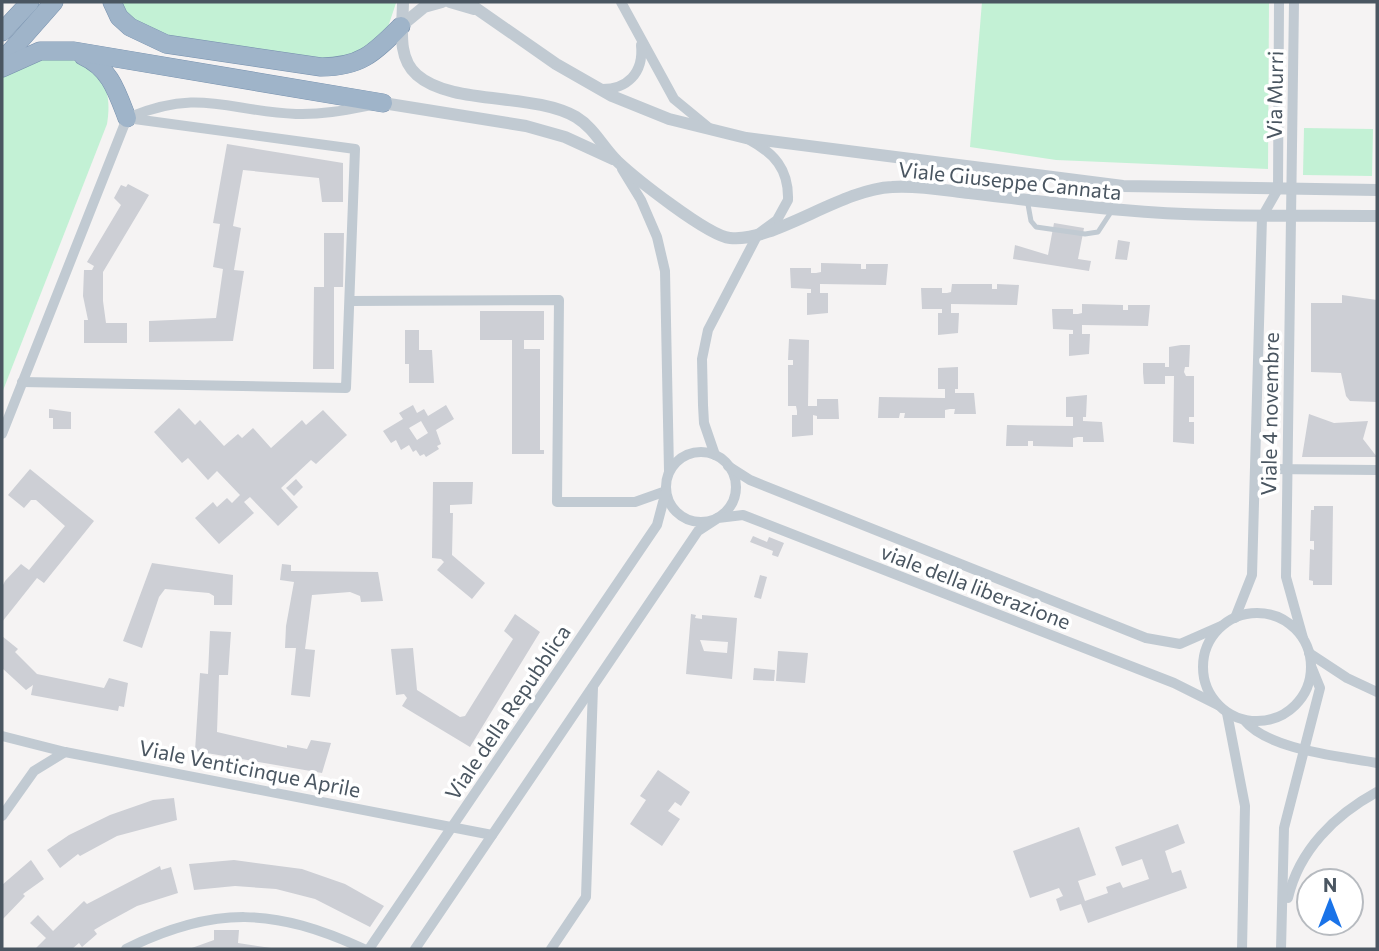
<svg xmlns="http://www.w3.org/2000/svg" width="1379" height="951" font-family="Commissioner,sans-serif">
	<style>
		.green { fill: #c3f1d5 }
		.building { fill: #cdcfd5; fill-rule: evenodd }
		.lines { fill: none; stroke-linecap: round; stroke-linejoin: round }
		.trunk-casing { stroke: #7690ad; stroke-width: 19 }
		.service { stroke: #c1cad2; stroke-width: 5 }
		.minor { stroke: #c1cad2; stroke-width: 10 }
		.tertiary { stroke: #c1cad2; stroke-width: 12 }
		.trunk { stroke: #9fb4c9; stroke-width: 18 }
		.labels { text-anchor: middle; dominant-baseline: central; stroke-width: 7; stroke-linejoin: round; paint-order: stroke }
		.street-label { font-size: 21px; fill: #4a5661; stroke: #fff }
	</style>
	<rect width="100%" height="100%" fill="#f5f3f3"/>
	<g class="green">
		<path d="M118 2H395L396 3 386 33 363 54 332 60 164 37 130 20Z"/>
		<path d="M982 2H1269L1268 169 1056 160 970 147Z"/>
		<path d="M64 58C101 65 113 88 107 124L2 393V78C19 60 40 58 64 58Z"/>
		<path d="M1304 128 1373 129 1372 176 1303 175Z"/>
	</g>
	<g class="building">
		<path d="M227 144 343 163V202H322L319 178 243 170 233 226 241 228 234 270 244 271 233 341 149 342V321L216 318 223 269 213 267 220 224 213 223Z"/>
		<path d="M128 184 149 195 103 272V301L106 323H127V343H84V320H88L83 296 84 270H92L94 266 87 262 121 205 114 198 121 185 126 187Z"/>
		<path d="M1054 223 1084 228 1078 259 1091 261 1089 271 1013 259 1015 245 1048 255Z"/>
		<path d="M324 233H344L343 287H334V369H313L314 287H324Z"/>
		<path d="M1118 240 1130 242 1127 260 1115 259Z"/>
		<path d="M821 263 861 264V269H866V264H888L886 285 820 284V293H828V313L807 315V293H811V289L791 288 790 268H811V273H816L821 272Z"/>
		<path d="M952 284H992V289H997V284L1019 285 1017 305 951 304V313H959L958 333 938 335V313H942V309H922L921 288H942V293H947L951 292Z"/>
		<path d="M1342 295 1377 300V402L1350 401 1346 396 1341 373 1311 372V303H1342Z"/>
		<path d="M1082 304 1123 305V310H1128V305H1150L1148 326 1082 325V334H1090L1089 354 1069 356V334H1073V330L1053 329 1052 309H1073V314H1078L1082 313Z"/>
		<path d="M480 311H544V340H524V349H540V450H544V454H512V340H480Z"/>
		<path d="M405 330H419V350H432L434 383H409V364H405Z"/>
		<path d="M789 339 809 340 808 406H817V399H838L839 419H817V416L813 415V435L792 437V415H797V411L796 406H788V365H793V360H788Z"/>
		<path d="M1181 345H1190L1189 367H1185L1184 372 1186 376H1194V417H1189V422H1194V444L1173 442 1174 376H1165V384H1144L1143 373V363H1165V367H1169V347Z"/>
		<path d="M958 367V389H955V393H974L976 414H954L955 409H950L945 410V418H904L905 413H900L899 418H878L879 397 945 398V389H938V368Z"/>
		<path d="M1087 395 1086 417H1083V421L1102 422 1104 442H1083V437H1078L1073 438V447L1033 446V441H1028V446H1006L1007 425 1073 426V417H1066V397Z"/>
		<path d="M413 405 417 413 424 409 428 416 446 405 454 419 436 430 441 444 437 446 439 449 426 457 424 454 420 456 416 450 413 452 409 445 401 450 396 440 391 443 383 431 403 419 399 413ZM421 421 428 433 417 440 409 428Z"/>
		<path d="M179 408 195 425 200 420 224 446 238 434 242 438 253 428 271 448 302 420 306 425 323 410 347 435 316 464 311 460 281 488 298 507 278 526 250 497 244 502 254 513 219 544 195 518 213 502 217 507 227 498 232 503 240 495 217 471 208 480 188 458 182 463 154 432Z"/>
		<path d="M49 409 71 412V429H53V418H49Z"/>
		<path d="M1309 414 1334 423 1368 421 1363 439 1377 457H1302Z"/>
		<path d="M30 469 94 521 44 583 37 578 2 622V587L5 581 21 564 29 570 65 526 36 500H31L24 508 8 495Z"/>
		<path d="M296 479 303 487 294 496 286 488Z"/>
		<path d="M433 482H473L472 504 450 505V513H453L452 555 485 583 472 599 437 570 444 562 441 559 432 558Z"/>
		<path d="M1314 506H1333L1332 585H1313V581L1309 580 1310 549 1314 550V541H1310L1311 510H1314Z"/>
		<path d="M753 536 767 542 769 537 784 543 778 557 772 555 773 551 750 542Z"/>
		<path d="M152 563 233 575 232 605H214V596L209 593 165 589 159 597 142 648 123 641Z"/>
		<path d="M282 564 291 565V571H295L378 572 383 601 361 602 360 596 350 592 312 595 305 649 315 650 310 697 291 695 296 648H285L286 626 294 582 280 580Z"/>
		<path d="M760 575 767 577 761 599 754 597Z"/>
		<path d="M515 614 540 632 470 747 402 706 407 698 404 694 396 695 391 649 413 648 417 690 460 717 465 716 513 639 504 631Z"/>
		<path d="M691 614 696 615 695 618 702 619V615L737 618 732 679 686 674ZM700 640 728 642 727 653 704 651Z"/>
		<path d="M210 631 231 632 228 675H219L217 732 287 748V745L307 749 311 740 331 743 322 773 195 751 200 673 208 674Z"/>
		<path d="M2 636 18 649 15 652 37 674 104 688 109 678 128 683 124 707 119 706 118 711 31 695 33 685 26 690 2 668Z"/>
		<path d="M778 651 808 653 805 683 776 681Z"/>
		<path d="M754 668 775 670 774 681 753 680Z"/>
		<path d="M658 770 690 792 681 806 675 802 668 811 680 819 662 846 630 824 646 800 640 796Z"/>
		<path d="M174 798 177 820 117 836 80 856 78 854 60 868 47 850 69 835 110 815 153 800Z"/>
		<path d="M1178 824 1185 843 1165 851 1172 873 1181 870 1187 888 1088 923 1081 904 1060 911 1056 899 1063 896 1059 888 1030 898 1013 851 1079 827 1096 875 1078 881 1085 901 1108 893 1106 887 1120 882 1123 888 1149 879 1142 859 1122 866 1115 847Z"/>
		<path d="M31 860 44 879 23 894 25 896 2 920V885Z"/>
		<path d="M234 860 302 869 345 884 384 906 370 927 315 899 276 889 235 886 194 890 189 864Z"/>
		<path d="M160 866 161 870 171 867 178 893 137 906 104 924 94 930 97 934 82 947 79 943 72 949H35L46 938 30 923 38 915 53 931 84 901 87 904Z"/>
		<path d="M214 930H239L238 943 278 949H189L214 940Z"/>
	</g>
	<g class="lines">
		<g class="trunk-casing">
			<g id="trunk">
				<path d="M112 2 119 17 130 27 166 44 321 67C361 67 374 53 401 26"/>
				<path d="M2 32 30 2"/>
				<path d="M83 56C110 68 117 92 127 118"/>
				<path d="M2 61 54 2"/>
				<path d="M2 68 40 51H74L383 103"/>
			</g>
		</g>
		<path class="service" d="M1027 199 1031 221 1036 227 1085 234 1098 232 1113 209"/>
		<g class="minor">
			<path d="M621 2 674 99 708 127"/>
			<path d="M1294 2 1286 577 1303 638"/>
			<path d="M600 89C627 90 644 73 641 45"/>
			<path d="M130 117C201 88 227 111 296 114 322 115 346 110 372 105"/>
			<path d="M622 169 641 200 657 237 665 271 669 471"/>
			<path d="M350 301 559 300 557 502H635L666 491"/>
			<path d="M22 382 346 388 355 149 127 118"/>
			<path d="M2 434 127 118"/>
			<circle cx="701" cy="487" r="35"/>
			<path d="M715 455 704 423 703 405 702 359 708 330 758 234 777 220 788 200C789 169 774 153 748 139"/>
			<path d="M728 466 750 480 1146 638 1180 644 1221 626"/>
			<path d="M1255 469 1377 470"/>
			<circle cx="1257" cy="667" r="54"/>
			<path d="M1235 618 1252 575 1262 217 1278 189 1279 2"/>
			<path d="M1309 653 1347 678 1377 692"/>
			<path d="M1227 713 1245 806 1242 949"/>
			<path d="M1244 720C1268 750 1340 756 1377 763"/>
			<path d="M2 736 65 752 492 835"/>
			<path d="M2 816 34 771 65 752"/>
			<path d="M1288 898C1299 850 1335 815 1377 792"/>
			<path d="M126 949C215 905 275 908 364 949"/>
			<path d="M369 949 657 525 666 491"/>
			<path d="M415 949 698 531 718 518 743 515 1174 683 1218 705"/>
			<path d="M551 949 586 897 593 687"/>
			<path d="M1281 949 1284 828 1320 688 1311 666"/>
		</g>
		<g class="tertiary">
			<path d="M403 2C403 25 396 57 417 75 452 106 533 92 576 117 594 128 602 146 617 161 635 178 708 236 730 238 773 243 841 189 892 187 917 185 944 190 969 193 1020 199 1072 206 1123 210 1207 218 1293 215 1377 216"/>
			<path d="M450 2 474 9"/>
			<path d="M467 2 556 64 612 96 669 119 746 138 1123 186 1377 190"/>
			<path d="M401 26 424 7 442 2"/>
			<path d="M383 103 526 126 565 137 613 159"/>
		</g>
		<use href="#trunk" class="trunk"/>
	</g>
	<g class="labels">
		<g class="street-label">
			<text transform="translate(1274 95) rotate(-89)">Via Murri</text>
			<text transform="translate(1010 180) rotate(6)">Viale Giuseppe Cannata</text>
			<text transform="translate(1269 414) rotate(-89)">Viale 4 novembre</text>
			<text transform="translate(976 586) rotate(21)">viale della liberazione</text>
			<text transform="translate(507 712) rotate(-56)">Viale della Repubblica</text>
			<text transform="translate(250 768) rotate(11)">Viale Venticinque Aprile</text>
		</g>
	</g>
	<rect width="1379" height="951" fill="none" stroke="#4a5661" stroke-width="7"/>
	<g transform="translate(1330 902)"><circle r="33" fill="#ffffff" stroke="#b7bbc0" stroke-width="2"/>
	<path d="M0-5L12 26L0 18L-12 26Z" fill="#1a73e8"/>
	<text y="-10" font-size="19" font-weight="bold" text-anchor="middle" fill="#4a5661">N</text>
	</g>
</svg>
